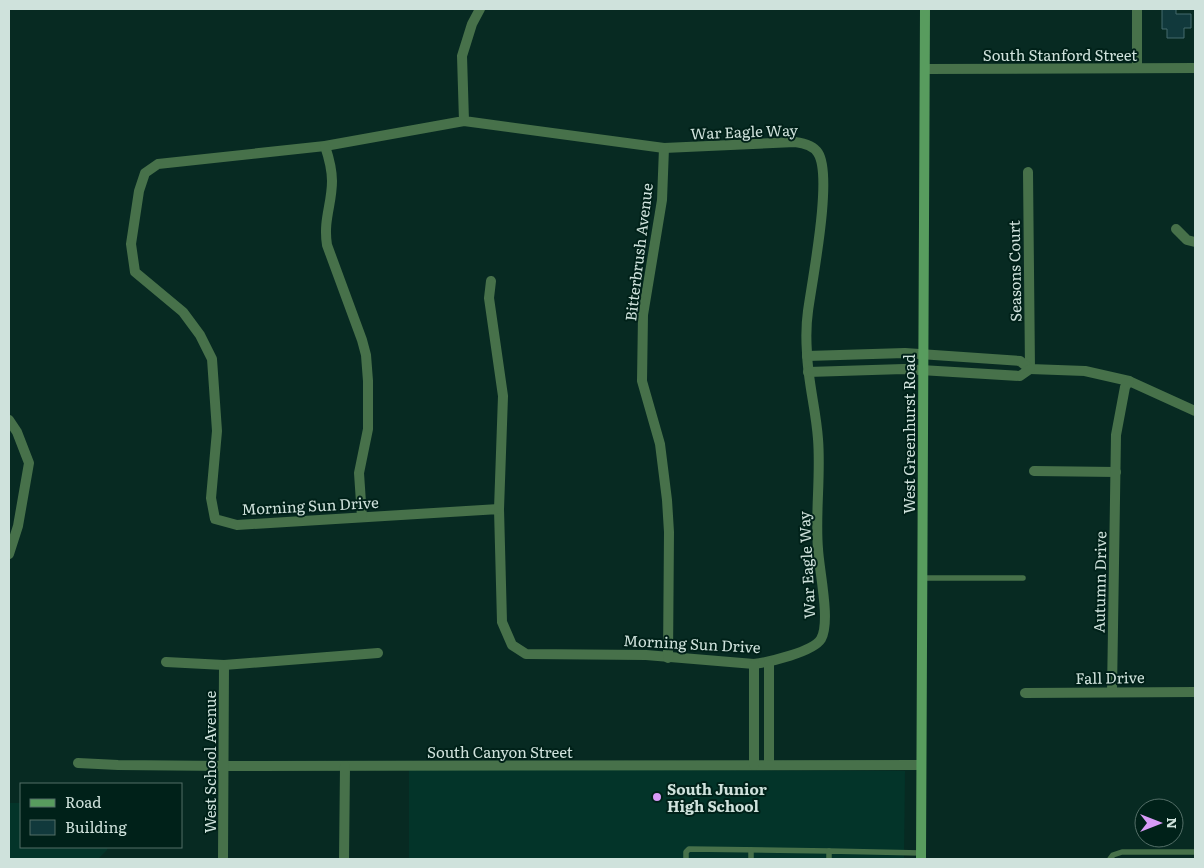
<svg xmlns="http://www.w3.org/2000/svg" width="1204" height="868" font-family="Literata,serif">
	<style>
		.built { fill: #033429 }
		.building { fill: #11393c; stroke: #446a6d }
		.lines { fill: none; stroke-linecap: round; stroke-linejoin: round }
		.lane { stroke: #47714a; stroke-width: 5.5 }
		.street { stroke: #47714a; stroke-width: 10 }
		.secondary { stroke: #589c5e; stroke-width: 10 }
		.poi-dot { fill: #d89bf8; stroke: #002119; stroke-width: 2 }
		.labels { text-anchor: middle; dominant-baseline: central; stroke-width: 4; stroke-linejoin: round; paint-order: stroke }
		.street-label { font-size: 15px; fill: #cfe2dc; stroke: #002119 }
		.poi-label { font-size: 15px; font-weight: bold; fill: #cfe2dc; stroke: #002119; text-anchor: start }
	</style>
	<rect width="100%" height="100%" fill="#072a22"/>
	<g class="built">
		<path d="M409 769 905 771 904 859H409Z"/>
		<path d="M9 803H21V847H108L107 850 98 859H9Z"/>
	</g>
	<path class="building" d="M1162 9H1176V14H1191V28H1184V38H1167V29H1162Z"/>
	<g class="lines">
		<g class="lane">
			<path d="M922 578H1023"/>
			<path d="M686 859V852L689 849 829 851"/>
			<path d="M751 859V850"/>
			<path d="M829 859V851L921 853"/>
			<path d="M1110 859 1113 855 1122 852H1195"/>
		</g>
		<g class="street">
			<path d="M1137 68V9"/>
			<path d="M925 69 1195 68"/>
			<path d="M464 121 664 148 795 142C804 143 813 145 818 153 833 176 812 281 808 311 806 325 806 339 807 353 808 382 816 410 818 439 821 476 815 513 818 549 819 570 831 622 821 639 813 652 769 662 754 664L646 655 526 654 512 645 502 622 499 509 237 525 215 519 211 498 217 431 212 359 200 335 183 312 135 272 131 244 139 191 145 173 158 164 325 146 464 121 462 56 472 24 480 9"/>
			<path d="M325 146C329 158 332 169 332 181 332 204 323 220 327 245L362 340 366 355 368 381V429L359 473 362 517"/>
			<path d="M664 148 662 200 643 315 642 381 660 444 667 500 669 532 668 658"/>
			<path d="M1028 172 1030 369"/>
			<path d="M1176 229 1187 240 1195 242"/>
			<path d="M491 281 489 298 503 396 499 509"/>
			<path d="M807 356 905 353 1020 361 1030 369 1085 371 1129 381 1195 411"/>
			<path d="M808 372 904 369 1020 376 1030 369"/>
			<path d="M9 420 17 432 29 463 18 526 9 554"/>
			<path d="M1034 471 1116 472"/>
			<path d="M166 662 224 665 378 653"/>
			<path d="M769 662V765"/>
			<path d="M1112 692 1116 435 1125 387 1129 381"/>
			<path d="M1025 693 1195 692"/>
			<path d="M78 763 118 765 225 766 921 765"/>
			<path d="M754 765V664"/>
			<path d="M223 859 224 665"/>
			<path d="M344 859 345 766"/>
		</g>
		<path class="secondary" d="M921 859 925 9"/>
	</g>
	<circle class="poi-dot" cx="657" cy="797" r="5"/>
	<g class="labels">
		<g class="street-label">
			<text x="1060" y="54">South Stanford Street</text>
			<text transform="translate(744 131) rotate(-2)">War Eagle Way</text>
			<text transform="translate(638 252) rotate(-83)">Bitterbrush Avenue</text>
			<text transform="translate(1014 271) rotate(-91)">Seasons Court</text>
			<text transform="translate(908 434) rotate(-90)">West Greenhurst Road</text>
			<text transform="translate(310 505) rotate(-3)">Morning Sun Drive</text>
			<text transform="translate(806 565) rotate(-93)">War Eagle Way</text>
			<text transform="translate(1099 582) rotate(-89)">Autumn Drive</text>
			<text transform="translate(692 643) rotate(3)">Morning Sun Drive</text>
			<text transform="translate(1110 677) rotate(-1)">Fall Drive</text>
			<text x="500" y="751">South Canyon Street</text>
			<text transform="translate(209 762) rotate(-90)">West School Avenue</text>
		</g>
		<g class="poi-label">
			<text x="667" y="788">South Junior<tspan x="667" dy="17">High School</tspan></text>
		</g>
	</g>
	<rect width="1204" height="868" fill="none" stroke="#cfe2dc" stroke-width="20"/>
	<rect x="20" y="783" width="162" height="65" fill="#002119" stroke="#536e67"/>
	<rect x="30" y="799" width="25" height="8" fill="#589c5e" stroke="#536e67"/>
	<text x="65" y="808" font-size="15" fill="#cfe2dc">Road</text>
	<rect x="30" y="820" width="25" height="15" fill="#11393c" stroke="#536e67"/>
	<text x="65" y="833" font-size="15" fill="#cfe2dc">Building</text>
	<g transform="translate(1159 823) rotate(90)"><circle r="24" fill="#002119" stroke="#536e67"/>
	<path d="M0-4L9 19L0 12L-9 19Z" fill="#d89bf8"/>
	<text y="-8" font-size="14" font-weight="bold" text-anchor="middle" fill="#cfe2dc">N</text>
	</g>
</svg>
